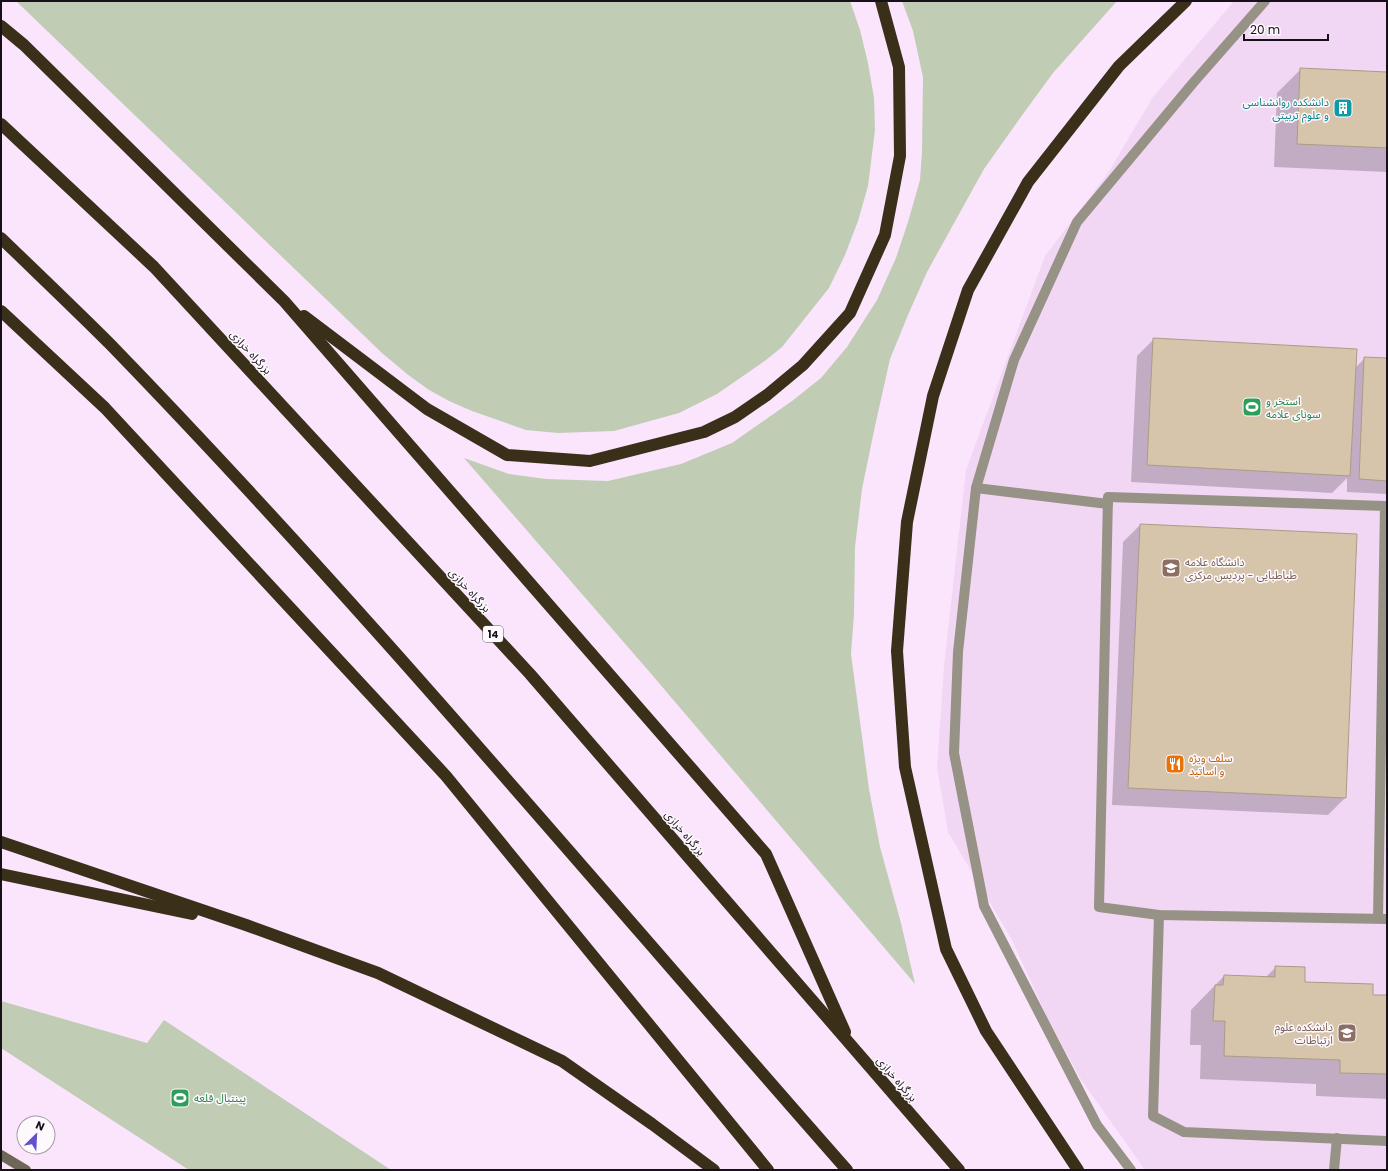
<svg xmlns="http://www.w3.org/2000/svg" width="1388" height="1171" font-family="Poppins,'Noto Sans Arabic',sans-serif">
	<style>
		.built { fill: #f2d7f5 }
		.green { fill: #c1ccb5 }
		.shadow { fill: #0003 }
		.building { fill: #d6c4ab; stroke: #ac9b83 }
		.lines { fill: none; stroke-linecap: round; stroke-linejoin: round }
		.lane { stroke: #979286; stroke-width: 10 }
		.secondary { stroke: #6e6656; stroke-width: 10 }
		.highway { stroke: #3a2f18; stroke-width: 12 }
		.labels { text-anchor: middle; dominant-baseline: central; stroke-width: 3; stroke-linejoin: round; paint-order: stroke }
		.shield { fill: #fdf9fd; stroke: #5c565d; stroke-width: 1 }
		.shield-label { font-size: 10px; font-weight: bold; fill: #171018 }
		.culture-label { font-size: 11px; fill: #0d838f; stroke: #fdf9fd; text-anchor: end }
		.street-label { font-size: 11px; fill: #171018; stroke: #fdf9fd }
		.leisure-label { font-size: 11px; fill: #27864d; stroke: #fdf9fd; text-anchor: start }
		.education-label { font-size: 11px; fill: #785e54; stroke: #fdf9fd; text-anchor: start }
		.food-label { font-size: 11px; fill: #c56008; stroke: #fdf9fd; text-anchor: start }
	</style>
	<rect width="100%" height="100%" fill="#fae5fd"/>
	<path class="built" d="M1234 1H1387V1170H1145L1080 1078 1047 1017 1012 940 948 832 937 768 944 666 966 470 1045 256 1108 173 1153 97Z"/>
	<g class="green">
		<path d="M16 1H850L860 30 868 63 874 98 875 130 868 186 858 221 845 255 829 288 782 347 766 360 717 394 679 413 614 431 558 433 526 430 472 411 449 401 429 390 407 374 382 353Z"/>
		<path d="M902 1H1117L1053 73 1023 114 984 169 927 272 908 315 890 359 875 426 862 489 855 547 854 614 851 654 869 789 880 847 901 923 915 984 647 669 464 458 509 474 546 479 608 481 681 464 732 443 792 401 821 378 847 347 877 300 896 258 908 222 920 180 922 152 923 77 913 31Z"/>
		<path d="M1 1001 147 1043 164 1020 391 1170H189L1 1048Z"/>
	</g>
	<g class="shadow">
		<path d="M1301 69 1387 73V172L1274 167 1277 93Z"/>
		<path d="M1154 339 1355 368 1365 358 1387 359V494L1347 492V478L1332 493 1131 482 1137 356Z"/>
		<path d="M1140 525 1345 798 1328 815 1112 805 1123 542Z"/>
		<path d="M1276 967 1304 983 1372 996H1387V1099L1316 1096V1084L1200 1079 1201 1045H1190L1191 1010 1224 976 1265 978Z"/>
	</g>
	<g class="building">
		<path d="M1300 68 1387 72V148L1297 144Z"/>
		<path d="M1153 338 1357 349 1350 476 1147 465Z"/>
		<path d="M1364 357 1387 358V481L1359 479Z"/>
		<path d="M1140 524 1357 534 1346 798 1128 788Z"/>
		<path d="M1275 966 1305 967V982L1373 984V995H1387V1074L1340 1073V1060L1224 1056 1225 1021H1213L1215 985H1223L1224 975 1275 977Z"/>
	</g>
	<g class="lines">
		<g class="lane">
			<path d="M976 488 958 652 954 753 984 906 1097 1125 1131 1170"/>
			<path d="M1108 504 976 488 1014 360 1077 222 1193 83 1265 1"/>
			<path d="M1159 915 1153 1116 1184 1132 1387 1141"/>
			<path d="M1378 919 1385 506 1108 497 1099 907 1159 915 1387 919"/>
			<path d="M1334 1170 1337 1138"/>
		</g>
		<path class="secondary" d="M1 1155 26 1170"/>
		<g class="highway">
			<path d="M1 26 24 45 284 301 766 854 845 1032"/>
			<path d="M1 124 154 267 530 674 959 1170"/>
			<path d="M1 238C37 273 74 308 110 344 367 609 603 893 847 1170"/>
			<path d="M1 311 105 408 446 776 768 1170"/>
			<path d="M304 316 427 409 507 455 590 461 704 432 735 417 767 395 803 365 850 313 885 235 900 156 899 67 881 1"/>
			<path d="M1 842 246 925 378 973 562 1061 652 1124 714 1170"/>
			<path d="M1 874 192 914"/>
			<path d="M1078 1170 986 1031 946 949 905 767 897 651 907 522 933 396 968 290 1028 182 1119 66 1186 1"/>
		</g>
	</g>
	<defs>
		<g id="building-square" transform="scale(1)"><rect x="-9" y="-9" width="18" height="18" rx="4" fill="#0f9aa8" stroke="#fdf9fd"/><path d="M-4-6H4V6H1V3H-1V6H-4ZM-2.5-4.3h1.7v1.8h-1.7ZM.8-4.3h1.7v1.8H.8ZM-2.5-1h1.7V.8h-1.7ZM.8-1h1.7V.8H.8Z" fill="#fff"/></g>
		<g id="stadium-square" transform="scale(1)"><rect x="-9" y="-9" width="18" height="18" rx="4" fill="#2e9e5b" stroke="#fdf9fd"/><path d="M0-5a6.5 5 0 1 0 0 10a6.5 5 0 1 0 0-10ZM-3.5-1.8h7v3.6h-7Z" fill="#fff"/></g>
		<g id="university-square" transform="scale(1)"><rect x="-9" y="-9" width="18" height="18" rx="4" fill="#8d6e63" stroke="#fdf9fd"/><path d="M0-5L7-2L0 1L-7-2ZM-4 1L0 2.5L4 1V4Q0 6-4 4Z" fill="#fff"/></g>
		<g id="restaurant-square" transform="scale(1)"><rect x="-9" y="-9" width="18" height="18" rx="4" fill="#e8710a" stroke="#fdf9fd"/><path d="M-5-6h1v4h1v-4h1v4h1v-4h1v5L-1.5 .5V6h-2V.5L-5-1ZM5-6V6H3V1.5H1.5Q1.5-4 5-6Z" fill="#fff"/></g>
	</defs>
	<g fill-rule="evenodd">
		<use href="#building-square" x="1343" y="108"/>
		<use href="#stadium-square" x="1252" y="407"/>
		<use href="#university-square" x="1171" y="568"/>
		<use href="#restaurant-square" x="1175" y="764"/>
		<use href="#university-square" x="1347" y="1033"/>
		<use href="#stadium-square" x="180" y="1098"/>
	</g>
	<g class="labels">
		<rect class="shield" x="483" y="626" width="20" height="16" rx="3"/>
		<g class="shield-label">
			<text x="493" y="634">14</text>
		</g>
		<g class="culture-label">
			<text x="1329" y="102">دانشکده روانشناسی<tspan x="1329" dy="13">و علوم تربیتی</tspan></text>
		</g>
		<g class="street-label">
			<text transform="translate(251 352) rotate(47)">بزرگراه خرازی</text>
			<text transform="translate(470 590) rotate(47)">بزرگراه خرازی</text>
			<text transform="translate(685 833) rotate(49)">بزرگراه خرازی</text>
			<text transform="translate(897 1079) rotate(49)">بزرگراه خرازی</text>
		</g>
		<g class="leisure-label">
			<text x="1266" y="401">استخر و<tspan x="1266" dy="13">سونای علامه</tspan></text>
			<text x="194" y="1098">پینتبال قلعه</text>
		</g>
		<g class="education-label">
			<text x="1185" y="562">دانشگاه علامه<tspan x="1185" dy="13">طباطبایی - پردیس مرکزی</tspan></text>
			<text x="1333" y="1027" text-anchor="end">دانشکده علوم<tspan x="1333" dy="13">ارتباطات</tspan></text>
		</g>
		<g class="food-label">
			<text x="1189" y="758">سلف ویژه<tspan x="1189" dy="13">و اساتید</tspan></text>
		</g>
	</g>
	<rect width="1388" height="1171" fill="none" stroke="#171018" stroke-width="4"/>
	<g transform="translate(36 1135) rotate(24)"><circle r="19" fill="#fdf9fd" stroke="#a19ca1"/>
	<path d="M0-3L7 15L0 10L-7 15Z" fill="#5f52cb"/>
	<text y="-6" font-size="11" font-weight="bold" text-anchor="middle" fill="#171018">N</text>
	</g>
	<path d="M1244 34v6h84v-6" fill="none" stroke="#171018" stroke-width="2"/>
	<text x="1250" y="34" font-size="12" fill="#171018" stroke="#fdf9fd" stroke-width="3" paint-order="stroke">20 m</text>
</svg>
